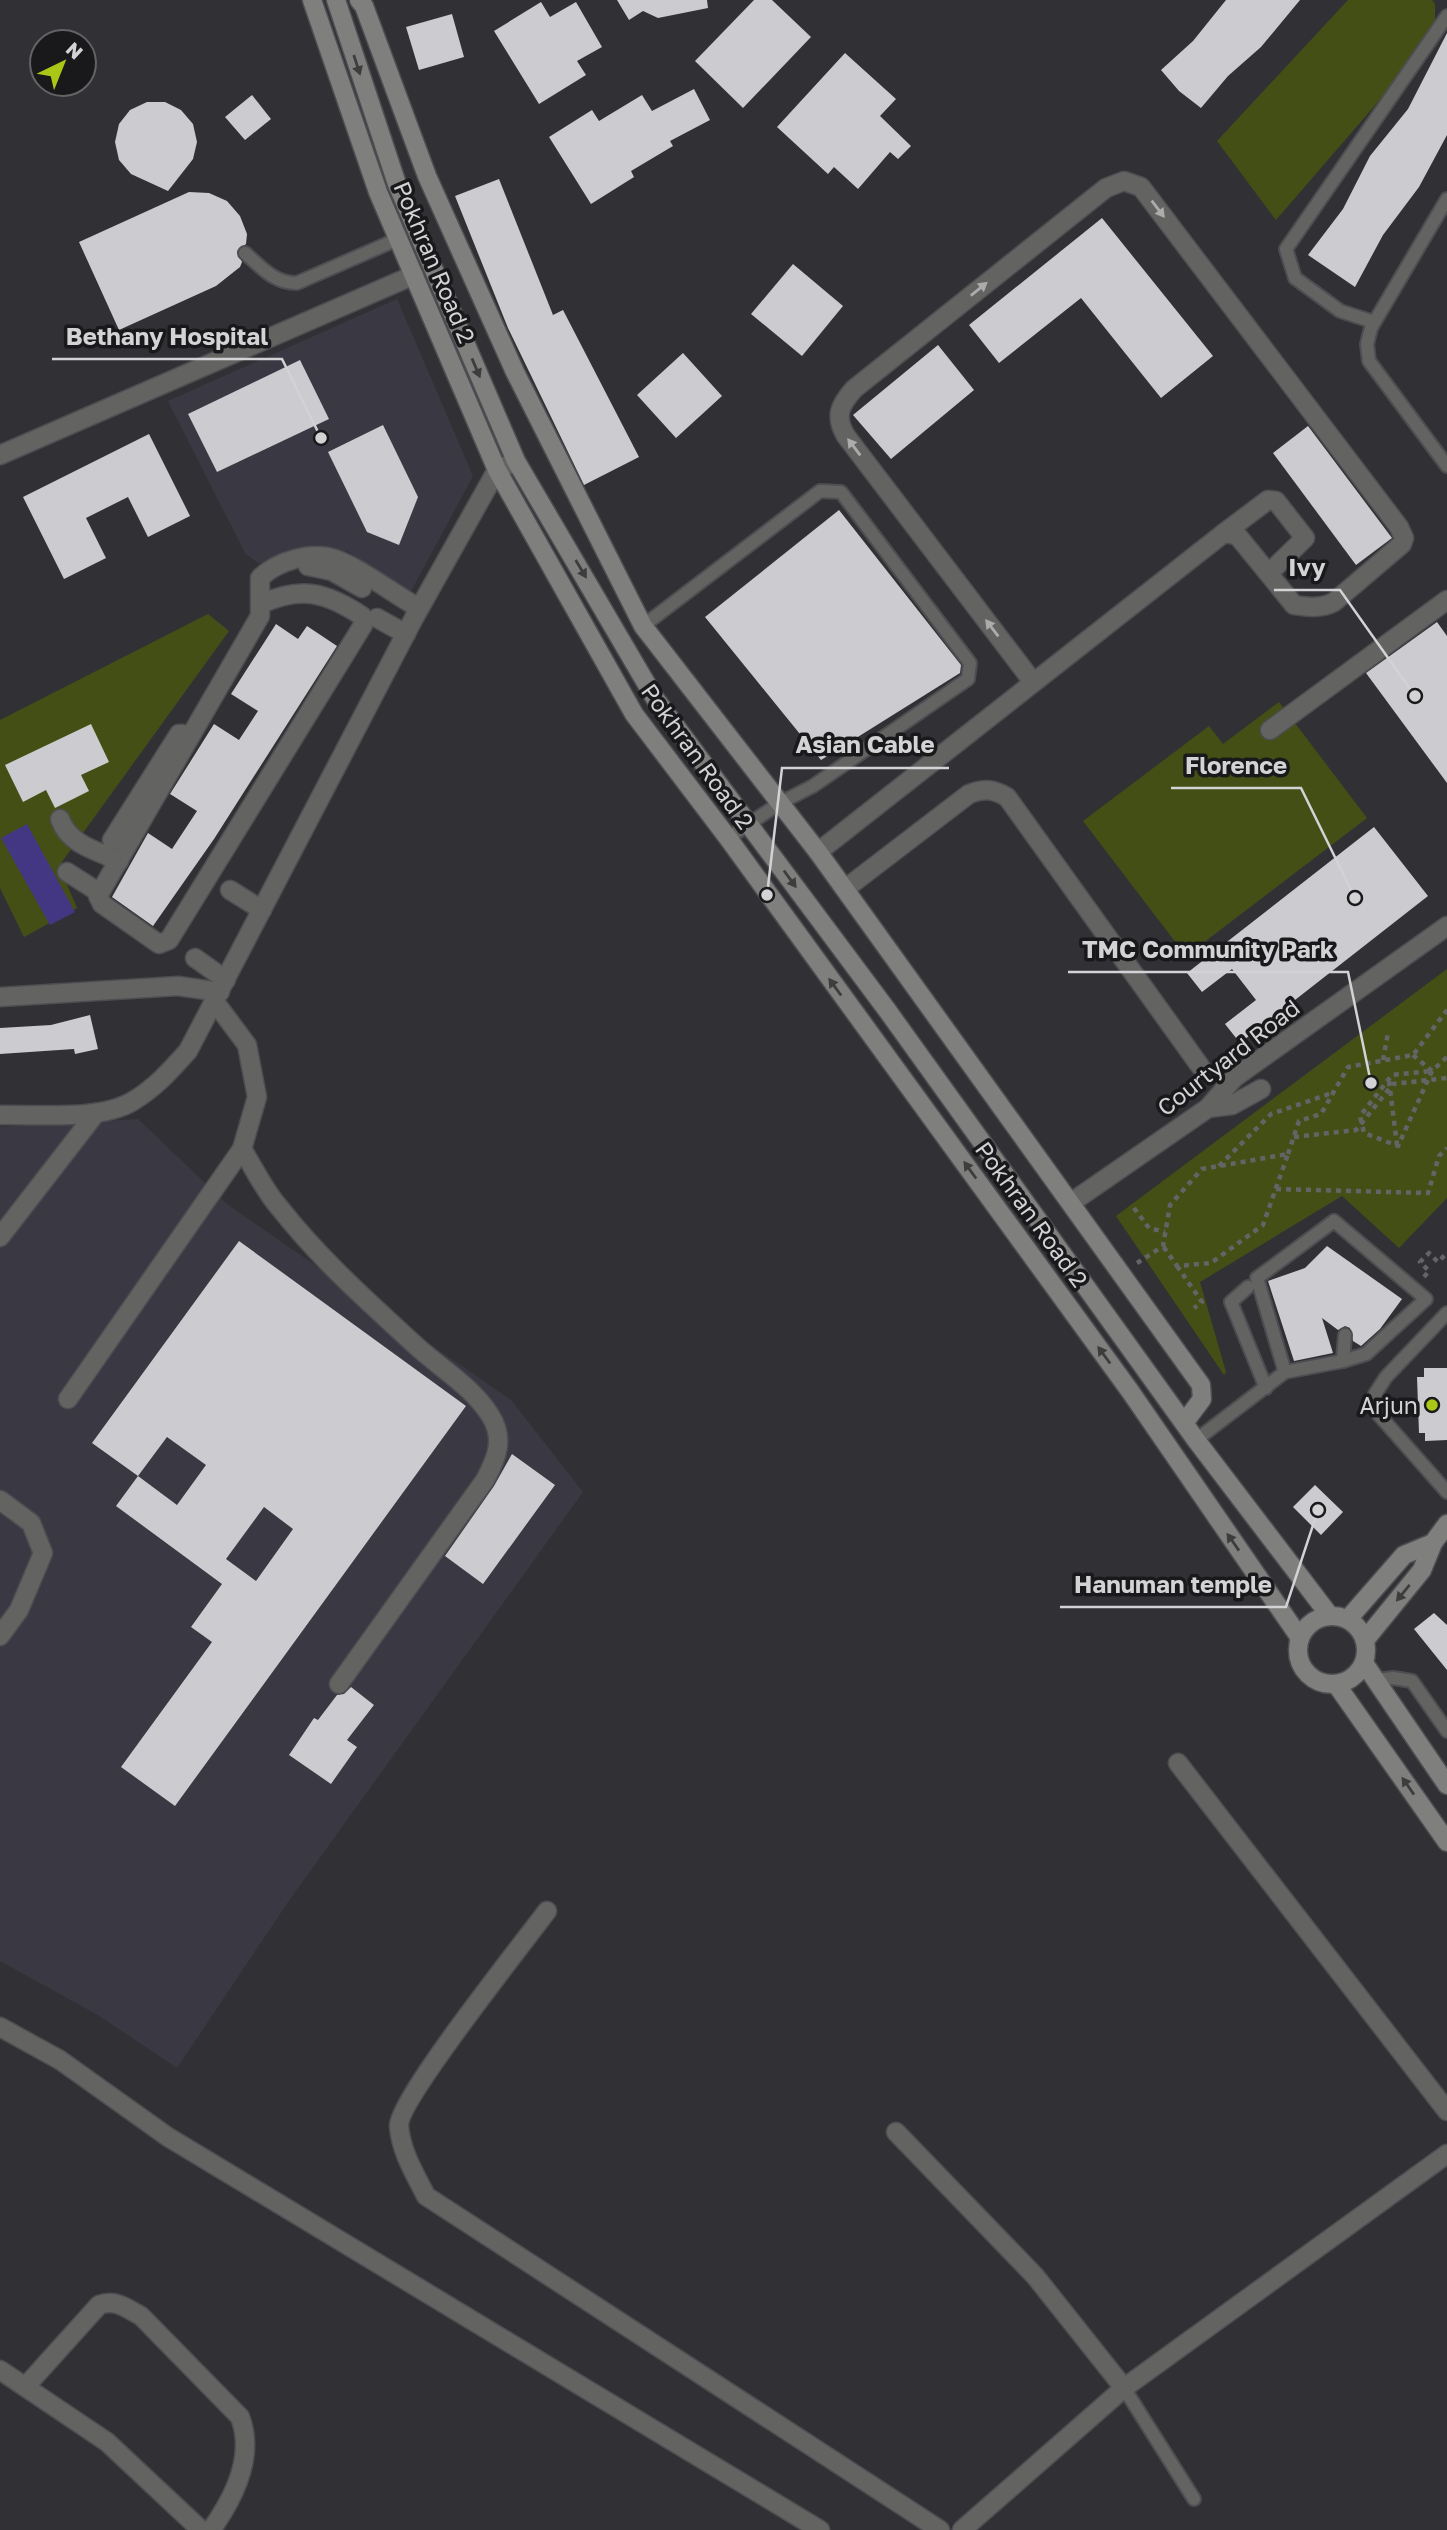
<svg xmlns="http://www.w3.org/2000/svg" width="1447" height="2530" font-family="'Golos Text',sans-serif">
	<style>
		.built { fill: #3a3943 }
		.green { fill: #444f16 }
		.water { fill: #433783 }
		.building { fill: #cbcbd0; fill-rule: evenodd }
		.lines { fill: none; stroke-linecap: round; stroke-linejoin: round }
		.lane-casing { stroke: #4e4e52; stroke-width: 16 }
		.street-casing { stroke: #4e4e52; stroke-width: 21 }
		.secondary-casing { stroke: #4e4e52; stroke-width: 21 }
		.path { stroke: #646467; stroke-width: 4.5; stroke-dasharray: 5 5; stroke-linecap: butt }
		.lane { stroke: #636462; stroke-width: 12 }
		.street { stroke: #636462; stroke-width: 18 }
		.secondary { stroke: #7f807d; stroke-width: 18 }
		.path-bridge { stroke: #646467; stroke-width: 4.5; stroke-dasharray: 5 5; stroke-linecap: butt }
		.oneway { fill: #3d3d3d }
		.oneway2 { fill: #acacad }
		.poi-dot { fill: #aac717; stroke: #19191b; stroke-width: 2.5 }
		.labels { text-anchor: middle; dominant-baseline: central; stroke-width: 7; stroke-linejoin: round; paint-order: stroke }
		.street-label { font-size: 23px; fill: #d3d3d6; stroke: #19191b }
		.poi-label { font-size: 23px; fill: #d3d3d6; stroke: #19191b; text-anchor: end }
		.leader { fill: none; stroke: #d3d3d6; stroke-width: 2.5 }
		.callout-dot { fill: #d3d3d6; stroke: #19191b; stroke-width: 2.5 }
		.callout-label { font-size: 24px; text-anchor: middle; font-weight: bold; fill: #d3d3d6; stroke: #19191b; stroke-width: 7; stroke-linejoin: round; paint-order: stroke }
	</style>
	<rect width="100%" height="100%" fill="#313135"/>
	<g class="built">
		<path d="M397 299 473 476 410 593 347 551 321 548 258 563 245 553 168 401Z"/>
		<path d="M138 1119 228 1205 511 1400 583 1492 288 1902 177 2068 98 2015 0 1961V1127Z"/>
	</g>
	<g class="green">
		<path d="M1348 0H1432L1435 4V23L1428 44 1276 220 1217 141Z"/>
		<path d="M208 614 229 631 59 866 77 908 24 937 0 888V720Z"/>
		<path d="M1279 702 1367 818 1186 956 1083 821 1209 726 1223 744Z"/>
		<path d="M1447 969V1198L1399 1248 1342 1196 1200 1282 1226 1372 1224 1375 1116 1216Z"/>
	</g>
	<path class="water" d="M27 824 75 912 50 925 1 838Z"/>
	<g class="building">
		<path d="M617 0H707L708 8 658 18 643 11 629 20Z"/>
		<path d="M754 0H772L811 37 743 108 695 61Z"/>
		<path d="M1226 0H1300L1261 47 1228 76 1201 108 1179 91 1161 70 1193 41Z"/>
		<path d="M541 2 550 17 576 2 602 47 577 61 586 75 539 104 494 31Z"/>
		<path d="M452 14 464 57 419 70 406 27Z"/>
		<path d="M1447 33V135L1419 187 1383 235 1355 287 1308 255 1343 209 1370 156 1408 109Z"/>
		<path d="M845 53 896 99 880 116 911 146 898 159 890 152 858 189 834 167 828 174 777 127Z"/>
		<path d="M694 89 710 120 670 141 673 146 631 171 634 177 591 204 549 137 592 110 599 121 642 95 652 111Z"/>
		<path d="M252 95 271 119 245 140 225 117Z"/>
		<path d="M147 102H165L181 110 193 124 197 142 193 159 168 191 131 174 119 160 115 142 119 124 130 110Z"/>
		<path d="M499 179 553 315 563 310 639 457 584 485 508 328 455 196Z"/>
		<path d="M189 192 209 193 227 201 240 216 247 234 246 244 237 251 242 262 240 267 216 286 119 330 79 242Z"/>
		<path d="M1102 218 1213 356 1161 398 1081 298 999 363 969 325Z"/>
		<path d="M793 264 843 306 802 356 751 314Z"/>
		<path d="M938 345 974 390 891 459 853 415Z"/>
		<path d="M683 353 722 396 676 438 637 395Z"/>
		<path d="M300 360 329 419 217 472 188 414Z"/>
		<path d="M383 425 418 497 399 545 367 532 328 452Z"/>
		<path d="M1308 426 1392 538 1356 565 1273 453Z"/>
		<path d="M149 434 190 516 148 537 128 497 86 518 106 558 64 579 23 497Z"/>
		<path d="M839 510 961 665 960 673 821 760 705 617Z"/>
		<path d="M1437 622 1447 636V783L1366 673Z"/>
		<path d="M276 624 298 639 307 626 337 646 214 839 153 926 112 897 148 833 172 849 197 811 170 794 214 724 239 740 258 711 231 694Z"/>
		<path d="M91 724 109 762 81 775 89 791 55 808 46 790 23 802 5 765Z"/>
		<path d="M1374 827 1428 896 1240 1043 1225 1024 1256 1000 1232 969 1202 992 1187 973Z"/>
		<path d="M90 1015 98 1049 75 1054 74 1049 0 1054V1028L51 1025Z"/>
		<path d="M239 1241 466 1406 175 1806 121 1767 212 1642 191 1627 222 1584 116 1506 138 1476 92 1443ZM167 1437 206 1465 177 1505 138 1476ZM264 1507 293 1529 256 1581 226 1559Z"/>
		<path d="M1327 1246 1402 1299 1380 1329 1361 1346 1353 1341 1350 1328 1345 1326 1338 1330 1322 1318 1333 1353 1294 1361 1268 1281 1305 1268Z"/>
		<path d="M1424 1368H1447V1440L1425 1441V1433H1419L1417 1377H1424Z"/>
		<path d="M512 1454 555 1485 483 1584 445 1556 494 1486Z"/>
		<path d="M1315 1485 1343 1512 1321 1535 1293 1507Z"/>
		<path d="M1434 1613 1447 1625V1670L1414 1629Z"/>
		<path d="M351 1687 374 1705 347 1740 357 1747 331 1784 289 1755 314 1718 318 1720 337 1695 344 1694Z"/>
	</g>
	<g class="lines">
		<g class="lane-casing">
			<g id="lane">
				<path d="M1447 199 1371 328 1367 344 1369 361 1447 466"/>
				<path d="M245 253C262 268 274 283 297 283L398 239"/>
				<path d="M1374 322 1340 311 1295 278 1286 249 1447 16"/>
				<path d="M643 626 820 491 841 492 970 663 968 679 813 786 780 803 728 838"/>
				<path d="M1248 1287 1231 1302 1266 1388"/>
				<path d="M1447 1313 1386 1377 1375 1394 1379 1415 1447 1492"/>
				<path d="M1285 1372 1257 1278 1334 1221 1426 1299 1366 1354 1343 1361"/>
				<path d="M1196 1440 1285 1372 1343 1361 1345 1335"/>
				<path d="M1376 1680 1393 1678 1412 1681 1447 1731"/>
				<path d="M1124 2388 1194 2499"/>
			</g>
		</g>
		<g class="street-casing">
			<g id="street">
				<path d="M0 455 414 275"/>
				<path d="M1224 533 1268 500 1276 501 1305 538 1269 573"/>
				<path d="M308 566 332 571 362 588"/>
				<path d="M261 604C301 586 326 592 362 616L363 625 169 940 159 944 102 904 98 896 260 616V578C277 561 311 551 335 559 359 567 395 595 419 608"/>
				<path d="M377 618 406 634"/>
				<path d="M1270 730 1447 600"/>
				<path d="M60 819C69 845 96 850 119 861"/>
				<path d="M112 840 179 734H183"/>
				<path d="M818 852 1224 533 1237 535 1294 605C1308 607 1321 609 1334 602L1402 544 1404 538 1399 527 1141 187 1124 181 1106 188 854 389C840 405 834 416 846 436L1033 682"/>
				<path d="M67 872 100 893"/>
				<path d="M845 889 969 794C984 788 993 789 1007 797L1200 1066"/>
				<path d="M230 890 262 910"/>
				<path d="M195 958 226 980"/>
				<path d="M0 997 178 986 220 992"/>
				<path d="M1208 1108 1232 1105 1261 1089"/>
				<path d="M0 1115C37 1114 101 1121 133 1101 155 1088 171 1070 188 1051L414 618 497 470 516 461"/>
				<path d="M242 1149C254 1168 264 1190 279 1207 319 1258 366 1300 413 1343 438 1367 471 1385 490 1415 505 1438 497 1458 485 1480L339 1684"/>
				<path d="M1072 1202 1208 1108 1234 1078 1447 926"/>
				<path d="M0 1237 96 1113"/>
				<path d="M68 1399 242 1149 257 1097 247 1045 215 1002"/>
				<path d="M0 1500 31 1523 43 1553 19 1610 0 1636"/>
				<path d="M1178 1763 1447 2111"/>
				<path d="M547 1911C524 1942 398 2100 399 2126 401 2152 415 2174 426 2196L940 2530"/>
				<path d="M0 2027 60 2060 168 2137 820 2530"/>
				<path d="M896 2132 1035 2276 1124 2388"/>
				<path d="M0 2370 107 2442 201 2530"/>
				<path d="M26 2386 99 2305C116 2299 126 2308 141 2316L240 2417C255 2456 234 2498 211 2530"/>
				<path d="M962 2530 1124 2388 1447 2154"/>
			</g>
		</g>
		<g class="secondary-casing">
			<g id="secondary">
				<path d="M312 0 378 192 497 470 634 714 728 838 1130 1391 1300 1638"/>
				<path d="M336 0 397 184 516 461 656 700 887 1010 1196 1440 1330 1616"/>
				<path d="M359 0 364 6 427 176 515 372 643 626 818 852 1201 1385 1202 1399 1184 1423"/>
				<circle cx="1332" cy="1650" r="34"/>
				<path d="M1348 1619 1404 1555 1433 1543 1447 1524"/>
				<path d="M1365 1640 1422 1570 1433 1543"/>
				<path d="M1364 1663 1447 1785"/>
				<path d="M1336 1684 1447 1842"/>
			</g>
		</g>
		<g class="path">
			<path d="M1413 1055 1432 1071 1447 1057"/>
			<path d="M1383 1060 1388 1033"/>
			<path d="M1432 1071 1398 1146 1364 1133 1360 1116 1392 1075Z"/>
			<path d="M1389 1081 1397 1145"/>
			<path d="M1288 1154 1299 1121 1321 1114 1348 1067 1413 1055 1447 1010"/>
			<path d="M1219 1166 1271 1114 1332 1093"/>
			<path d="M1276 1189 1428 1193 1439 1156 1447 1148"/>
			<path d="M1134 1208 1149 1228 1165 1232"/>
			<path d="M1137 1263 1163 1246 1170 1205 1202 1169 1288 1154 1263 1225 1211 1263 1177 1266 1163 1246"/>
			<path d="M1177 1266 1202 1302 1194 1308"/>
			<path d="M1424 1277 1429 1271 1420 1262 1429 1253 1438 1262 1447 1253"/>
		</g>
		<use href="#lane" class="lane"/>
		<use href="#street" class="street"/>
		<use href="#secondary" class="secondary"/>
		<path class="path-bridge" d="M1294 1137 1356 1130 1393 1084 1447 1078"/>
	</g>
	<defs><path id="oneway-solid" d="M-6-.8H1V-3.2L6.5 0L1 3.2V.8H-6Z" transform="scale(1.75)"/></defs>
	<g class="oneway">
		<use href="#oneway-solid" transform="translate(357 65) rotate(72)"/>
		<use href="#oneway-solid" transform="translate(476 368) rotate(67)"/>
		<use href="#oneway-solid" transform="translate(581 569) rotate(59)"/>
		<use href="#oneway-solid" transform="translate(790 879) rotate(54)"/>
		<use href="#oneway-solid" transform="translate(835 987) rotate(-126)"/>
		<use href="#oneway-solid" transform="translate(970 1170) rotate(-126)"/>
		<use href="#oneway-solid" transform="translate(1104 1355) rotate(-126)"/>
		<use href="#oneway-solid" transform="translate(1233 1542) rotate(-125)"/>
		<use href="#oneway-solid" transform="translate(1403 1593) rotate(129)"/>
		<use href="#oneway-solid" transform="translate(1408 1786) rotate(-125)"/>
	</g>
	<g class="oneway2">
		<use href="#oneway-solid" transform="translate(1158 209) rotate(53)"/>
		<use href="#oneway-solid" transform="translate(979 289) rotate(-39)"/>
		<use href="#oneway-solid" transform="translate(854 447) rotate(-127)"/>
		<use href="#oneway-solid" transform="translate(992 628) rotate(-127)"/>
	</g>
	<circle class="poi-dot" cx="1432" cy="1405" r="7"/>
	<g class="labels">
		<g class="street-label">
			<text transform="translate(435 262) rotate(67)">Pokhran Road 2</text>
			<text transform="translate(698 756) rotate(54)">Pokhran Road 2</text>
			<text transform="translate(1228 1057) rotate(-38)">Courtyard Road</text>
			<text transform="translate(1032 1214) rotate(54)">Pokhran Road 2</text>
		</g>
		<g class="poi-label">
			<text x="1418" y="1405">Arjun</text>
		</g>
	</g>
	<path class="leader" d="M321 438L282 359H52M1415 696L1340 590H1274M767 895L782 768H949M1355 898L1301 788H1171M1371 1083L1348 972H1068M1318 1510L1286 1607H1060"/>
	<g class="callout-dot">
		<circle cx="321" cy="438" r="7"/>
		<circle cx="1415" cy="696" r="7"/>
		<circle cx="767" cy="895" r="7"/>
		<circle cx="1355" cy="898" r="7"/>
		<circle cx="1371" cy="1083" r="7"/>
		<circle cx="1318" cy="1510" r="7"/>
	</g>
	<g class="callout-label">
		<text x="167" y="345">Bethany Hospital</text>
		<text x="1307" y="576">Ivy</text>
		<text x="865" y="753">Asian Cable</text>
		<text x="1236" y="774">Florence</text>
		<text x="1208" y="958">TMC Community Park</text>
		<text x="1173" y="1593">Hanuman temple</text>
	</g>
	<g transform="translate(63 63) rotate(43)"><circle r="33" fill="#19191b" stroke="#636366" stroke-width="2"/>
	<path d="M0-5L12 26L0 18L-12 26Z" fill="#aac717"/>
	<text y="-10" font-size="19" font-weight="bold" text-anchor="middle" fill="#d3d3d6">N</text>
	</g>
</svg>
